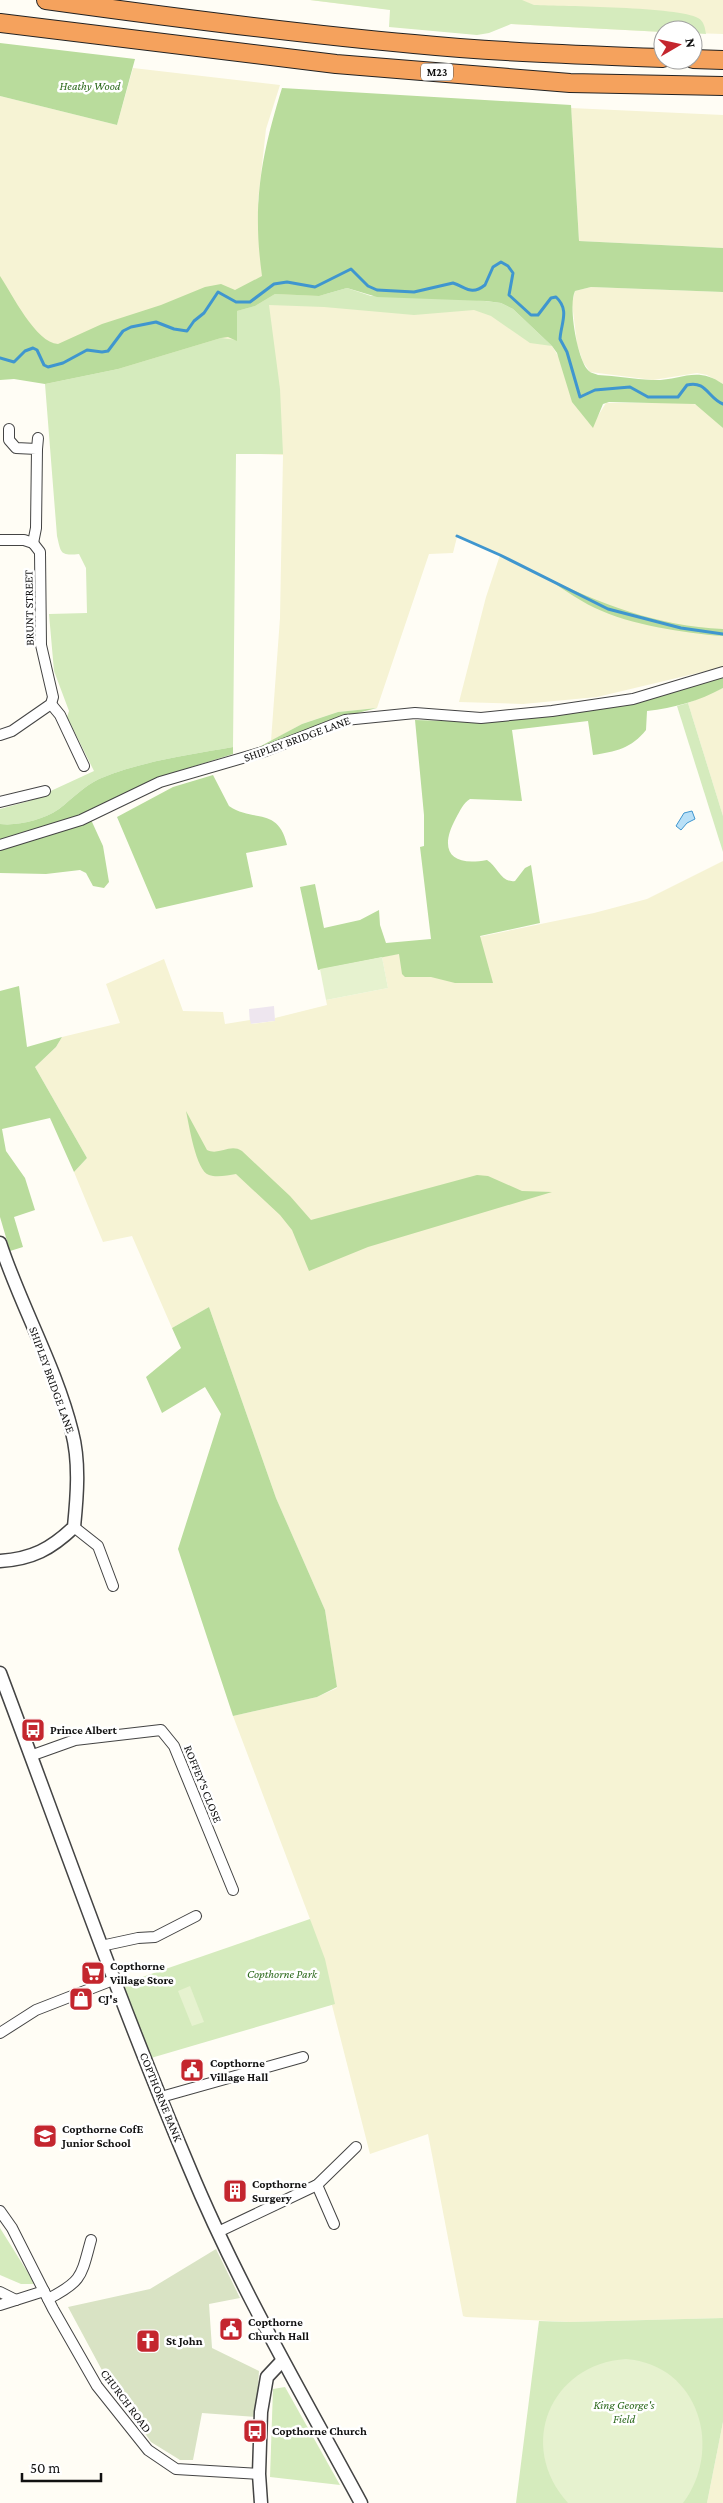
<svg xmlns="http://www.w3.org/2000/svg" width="723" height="2503" font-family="'Crimson Pro',serif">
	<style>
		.industrial { fill: #eee6ef }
		.farmland { fill: #f6f3d4 }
		.green { fill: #d5ebbd }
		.forest { fill: #b9dc9c }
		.cemetery { fill: #d9e3c4 }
		.pitch { fill: #e6f2cf }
		.water { fill: #b9e0f7; stroke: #3f96cf }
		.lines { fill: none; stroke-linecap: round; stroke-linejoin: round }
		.stream { stroke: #3f96cf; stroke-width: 3 }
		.minor-casing { stroke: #444; stroke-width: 12 }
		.tertiary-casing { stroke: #444; stroke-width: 15 }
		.motorway-casing { stroke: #222; stroke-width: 20 }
		.minor { stroke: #fff; stroke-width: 10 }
		.tertiary { stroke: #fff; stroke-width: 12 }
		.motorway { stroke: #f5a25d; stroke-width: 18 }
		.labels { text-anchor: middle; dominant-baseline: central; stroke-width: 5; stroke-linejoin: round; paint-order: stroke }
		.shield { fill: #fff; stroke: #585858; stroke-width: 1 }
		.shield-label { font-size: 11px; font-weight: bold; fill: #111 }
		.park-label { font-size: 12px; font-style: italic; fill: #2f6b1f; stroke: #fff }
		.street-label { font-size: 12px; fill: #111; stroke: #fff }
		.poi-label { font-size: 12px; font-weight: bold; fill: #111; stroke: #fff; text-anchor: start }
	</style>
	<rect width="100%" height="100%" fill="#fffdf5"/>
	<path class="industrial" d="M274 1006 275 1021 250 1024 249 1009Z"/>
	<g class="farmland">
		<path d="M310 0H723V34L693 33V30H663V32L511 24Z"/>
		<path d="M133 68 280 85 266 129 258 201 282 293 458 299 552 346 596 419 606 403H691L700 406 723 428V667L597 697 523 704 459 702 486 597 500 555 457 537 453 553 429 554 377 708 338 712 302 724 271 741 280 618 283 455 236 453 118 369 45 384 54 373 0 335V96L117 125Z"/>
		<path d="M571 108 723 115V248L579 241Z"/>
		<path d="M591 287 723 292V384L707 375 697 373 653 380 590 372 583 362 577 344 572 303 575 291Z"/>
		<path d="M723 688V816L688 703Z"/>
		<path d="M723 861V2318L570 2322 466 2317 463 2316 428 2134 370 2154 310 1919 233 1716 317 1697 337 1688 325 1610 276 1498 209 1307 172 1328 132 1236 103 1242 74 1172 87 1158 35 1067 56 1047 62 1037 120 1023 106 984 164 959 183 1011 223 1012 225 1024 250 1020 251 1024 275 1021V1018L327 1005 326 1000 388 988 382 957 594 913 647 899Z"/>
		<path d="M723 2422V2503H707Z"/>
	</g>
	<g class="green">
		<path d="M310 0H522L534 5C562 6 680 7 698 18 704 21 705 28 706 34L693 33V30H663V32L511 24 489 33 477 35 389 27 390 10Z"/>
		<path d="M347 288 371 296 469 299 501 303 513 309 552 346 530 343 491 316 474 310 414 315 324 307 269 305 280 389 283 454H236L233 747C188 755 142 761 99 779 84 786 72 799 59 809 43 820 18 826 0 824V809L29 801 94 771 67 717 69 711 54 671 49 614 87 613 86 568 79 554C60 556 61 553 57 536L45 384 118 369 221 338 237 340V311L255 306 275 294 319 296Z"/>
		<path d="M688 703 723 816V852L677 706Z"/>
		<path d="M310 1919 325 1959 335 2004 151 2058 122 1984Z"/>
		<path d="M0 2228 35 2284H21L0 2275Z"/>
		<path d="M723 2318V2422L707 2503H516L539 2321 570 2322Z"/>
		<path d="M285 2387 340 2485 270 2477 273 2389Z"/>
	</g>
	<g class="forest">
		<path d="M0 43 135 59 117 125 0 96Z"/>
		<path d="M282 88 571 105 579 241 723 248V292L591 287 575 291C568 306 577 356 587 369 590 373 593 373 598 375 616 376 634 379 652 380 681 381 696 365 723 384V428L695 404 609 402 603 404 593 428 572 402 557 353 552 346 513 309 501 303 486 301 377 297 347 288 319 296 275 294 255 306 237 311V341L228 337 221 338 118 369 45 384 14 379 0 380V276C12 294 36 343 58 344L102 324 161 305 205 287 221 284 235 290 262 276C252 204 261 156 282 88Z"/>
		<path d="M542 575C599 604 658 626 723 629V636C683 633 631 625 595 608 576 599 559 586 542 575Z"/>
		<path d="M723 675V688C699 701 674 708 647 711L646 730C632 748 615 752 593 755L588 721 512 730 522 801 470 799C463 803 460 811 456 818 438 851 451 867 487 860 498 867 501 883 515 881L525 868 531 865 540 923 480 936 493 983H455L431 977H405L402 974 399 954 318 970 300 887 315 884 324 928 360 920 379 910 380 925 386 943 431 939 420 847 424 846V815L415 720 482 722 615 705 671 693Z"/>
		<path d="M377 708 330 720 277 744 259 747 302 724 338 712Z"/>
		<path d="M233 747V754L166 775 87 811 103 846 109 882 104 888 93 886 86 873 80 870 46 874 0 873V824C18 826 43 820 59 809 72 799 84 786 99 779 142 761 188 755 233 747Z"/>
		<path d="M213 775 229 806C254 823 278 806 287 845L246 853 253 887 156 909 117 817 173 787Z"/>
		<path d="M19 986 27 1047 62 1037 56 1047 35 1067 87 1158 74 1172 50 1118 2 1129 6 1151 25 1178 35 1210 14 1217 23 1247 10 1251 0 1217V991Z"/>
		<path d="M186 1111 207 1150C219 1156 230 1143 242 1151L290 1196 311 1220 477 1175 488 1176 522 1191 552 1192 368 1247 309 1271 292 1230 280 1215 236 1174C228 1175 217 1178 209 1175 196 1171 189 1125 186 1111Z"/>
		<path d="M209 1307 276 1498 325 1610 337 1687 317 1697 233 1716 178 1549 221 1414 205 1387 162 1413 146 1377 181 1348 172 1328Z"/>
	</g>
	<path class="cemetery" d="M216 2249 240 2298 209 2304 212 2348 259 2371 256 2417 202 2413 193 2460H180L151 2442 104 2374 68 2307 150 2289Z"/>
	<g class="pitch">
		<path d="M382 957 388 988 326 1000 320 969Z"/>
		<path d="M190 1986 204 2022 192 2026 178 1991Z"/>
		<path d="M626 2359C700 2365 723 2450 683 2503H568C516 2446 550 2364 626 2359Z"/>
	</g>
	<path class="water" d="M692 811 695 819 687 823 681 830 676 826 684 813Z"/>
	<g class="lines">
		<g class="stream">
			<path d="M0 358 14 362 25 351 33 348 37 350 44 365 48 367 63 363 87 350 102 352 108 351 123 331 131 327 156 322 174 329 187 331 194 321 204 313 218 292 236 302H250L274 284 287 282 315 287 351 269 368 286 377 290 414 292 453 283C466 287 471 296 485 285L493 267 501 262 508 266 513 273 509 295 531 315H538L551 298 556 297C570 310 561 323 560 339L567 352 580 397 595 390 630 387 648 397H678L687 385C706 380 708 398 723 404"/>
			<path d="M457 536 500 555 608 609 681 628 723 634"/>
		</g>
		<g class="minor-casing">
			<g id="minor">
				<path d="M9 429V440L16 448 37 449 36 528 33 543"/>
				<path d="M37 449 38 438"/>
				<path d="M0 540H24L33 543"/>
				<path d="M51 704 60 715 84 766"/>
				<path d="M0 735 12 731 51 704 53 697 41 645 40 552 33 543"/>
				<path d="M0 802 45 791"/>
				<path d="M0 845 81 820 160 782 263 752 345 720 415 713 481 718 552 711 633 699 723 672"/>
				<path d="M74 1527 98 1546 113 1586"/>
				<path d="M33 1755 75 1740 161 1730 174 1746 233 1890"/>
				<path d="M101 1946 138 1938 155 1937 196 1916"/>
				<path d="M0 2033 36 2010 113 1980"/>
				<path d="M161 2097 303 2057"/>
				<path d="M317 2185 334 2224"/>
				<path d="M0 2211 12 2228 53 2309 97 2386 148 2450 176 2469 259 2474"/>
				<path d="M218 2232 317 2185 356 2147"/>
				<path d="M0 2292 16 2300"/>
				<path d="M48 2299C83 2281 81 2276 91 2240"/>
				<path d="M0 2305 44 2291"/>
			</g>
		</g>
		<g class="tertiary-casing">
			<g id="tertiary">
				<path d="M0 1243C21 1307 56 1367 72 1432 80 1462 77 1497 74 1527 51 1549 32 1559 0 1561"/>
				<path d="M0 1673C62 1838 120 2004 189 2167 237 2283 301 2392 361 2503"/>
				<path d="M261 2503 259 2474 261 2412 267 2377 282 2361"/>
			</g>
		</g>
		<g class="motorway-casing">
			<g id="motorway">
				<path d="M46 0C169 17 291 33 414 44 497 52 580 55 663 58"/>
				<path d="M0 23 336 64 570 83 723 86"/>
				<path d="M693 59 723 60"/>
			</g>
		</g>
		<use href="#minor" class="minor"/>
		<use href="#tertiary" class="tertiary"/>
		<use href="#motorway" class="motorway"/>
	</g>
	<defs>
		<g id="bus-square" transform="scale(1.25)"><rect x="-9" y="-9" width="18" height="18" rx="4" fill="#c4262e" stroke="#fff"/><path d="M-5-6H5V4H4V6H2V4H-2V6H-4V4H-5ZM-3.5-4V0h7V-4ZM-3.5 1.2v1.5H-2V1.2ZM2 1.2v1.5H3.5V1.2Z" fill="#fff"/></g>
		<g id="supermarket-square" transform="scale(1.25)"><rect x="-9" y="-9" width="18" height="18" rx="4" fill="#c4262e" stroke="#fff"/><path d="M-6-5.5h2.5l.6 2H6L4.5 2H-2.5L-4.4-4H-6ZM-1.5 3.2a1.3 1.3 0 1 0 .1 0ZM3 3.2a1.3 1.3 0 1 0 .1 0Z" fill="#fff"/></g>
		<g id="shop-square" transform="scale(1.25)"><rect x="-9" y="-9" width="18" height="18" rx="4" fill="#c4262e" stroke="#fff"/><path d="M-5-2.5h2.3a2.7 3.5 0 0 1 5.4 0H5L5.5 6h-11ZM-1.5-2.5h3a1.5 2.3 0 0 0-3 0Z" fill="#fff"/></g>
		<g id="civic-square" transform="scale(1.25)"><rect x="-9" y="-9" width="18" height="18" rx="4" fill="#c4262e" stroke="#fff"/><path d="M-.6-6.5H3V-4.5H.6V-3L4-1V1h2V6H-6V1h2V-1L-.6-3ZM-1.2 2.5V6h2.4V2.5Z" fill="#fff"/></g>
		<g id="school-square" transform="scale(1.25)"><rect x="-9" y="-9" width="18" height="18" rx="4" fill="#c4262e" stroke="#fff"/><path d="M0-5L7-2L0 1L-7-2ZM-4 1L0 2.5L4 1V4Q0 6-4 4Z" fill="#fff"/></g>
		<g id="building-square" transform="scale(1.25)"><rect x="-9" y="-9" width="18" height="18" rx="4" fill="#c4262e" stroke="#fff"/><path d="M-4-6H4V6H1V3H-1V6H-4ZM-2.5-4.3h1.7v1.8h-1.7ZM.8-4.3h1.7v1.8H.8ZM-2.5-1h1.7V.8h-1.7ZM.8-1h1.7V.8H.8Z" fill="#fff"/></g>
		<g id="church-square" transform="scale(1.25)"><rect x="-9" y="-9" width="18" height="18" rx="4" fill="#c4262e" stroke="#fff"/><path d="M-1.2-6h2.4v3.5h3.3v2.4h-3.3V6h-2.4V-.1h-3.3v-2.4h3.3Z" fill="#fff"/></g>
	</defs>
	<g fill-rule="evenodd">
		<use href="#bus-square" x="33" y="1730"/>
		<use href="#supermarket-square" x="93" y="1973"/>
		<use href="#shop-square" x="81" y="1999"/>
		<use href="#civic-square" x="192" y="2070"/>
		<use href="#school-square" x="45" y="2136"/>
		<use href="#building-square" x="235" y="2191"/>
		<use href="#civic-square" x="231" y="2329"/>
		<use href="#church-square" x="148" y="2341"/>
		<use href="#bus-square" x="255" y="2431"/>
	</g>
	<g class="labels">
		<rect class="shield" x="421" y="63.5" width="32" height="17" rx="4"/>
		<g class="shield-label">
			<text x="437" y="72">M23</text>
		</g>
		<g class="park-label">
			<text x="90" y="86">Heathy Wood</text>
			<text x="282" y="1974">Copthorne Park</text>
			<text x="624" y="2405">King George's<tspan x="624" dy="14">Field</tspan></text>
		</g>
		<g class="street-label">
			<text transform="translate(29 608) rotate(-91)">BRUNT STREET</text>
			<text transform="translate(297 739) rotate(-20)">SHIPLEY BRIDGE LANE</text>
			<text transform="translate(52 1380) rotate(70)">SHIPLEY BRIDGE LANE</text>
			<text transform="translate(203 1784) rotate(68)">ROFFEY'S CLOSE</text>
			<text transform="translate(161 2097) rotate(68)">COPTHORNE BANK</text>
			<text transform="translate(126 2401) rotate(53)">CHURCH ROAD</text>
		</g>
		<g class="poi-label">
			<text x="50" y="1730">Prince Albert</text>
			<text x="110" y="1966">Copthorne<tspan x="110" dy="14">Village Store</tspan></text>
			<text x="98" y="1999">CJ's</text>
			<text x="210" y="2063">Copthorne<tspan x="210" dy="14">Village Hall</tspan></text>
			<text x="62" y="2129">Copthorne CofE<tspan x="62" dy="14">Junior School</tspan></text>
			<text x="252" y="2184">Copthorne<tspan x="252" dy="14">Surgery</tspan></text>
			<text x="248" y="2322">Copthorne<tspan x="248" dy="14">Church Hall</tspan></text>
			<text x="166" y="2341">St John</text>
			<text x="272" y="2431">Copthorne Church</text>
		</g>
	</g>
	<g transform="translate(678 45) rotate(81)"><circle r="24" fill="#ffffff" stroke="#a0a0a0"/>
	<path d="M0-4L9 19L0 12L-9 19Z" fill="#c4262e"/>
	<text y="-8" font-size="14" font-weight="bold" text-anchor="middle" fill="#111111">N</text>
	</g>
	<path d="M22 2473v8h79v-8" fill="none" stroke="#111111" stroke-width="2.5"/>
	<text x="30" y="2473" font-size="15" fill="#111111" stroke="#ffffff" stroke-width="4" paint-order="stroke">50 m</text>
</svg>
